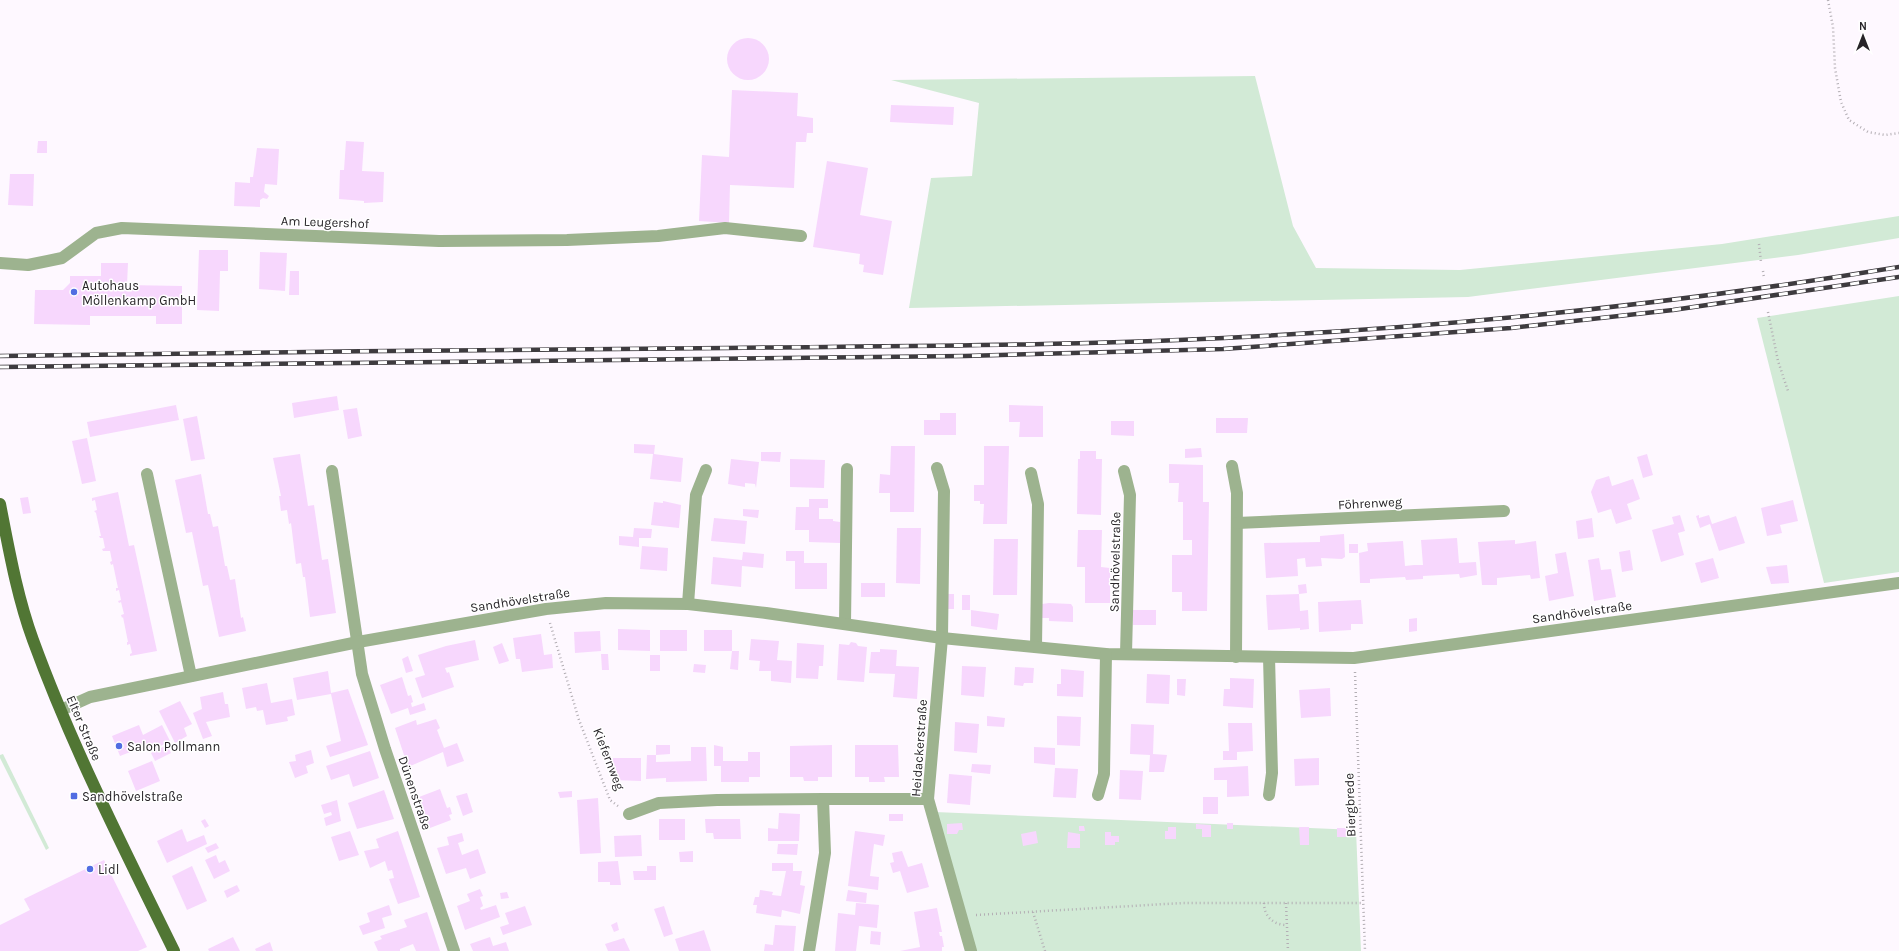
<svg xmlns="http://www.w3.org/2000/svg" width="1899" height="951" font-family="Karla,sans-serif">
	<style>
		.green { fill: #d2ead6 }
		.building { fill: #f7d7fd }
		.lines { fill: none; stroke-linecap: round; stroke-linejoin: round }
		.path { stroke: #b3aeb4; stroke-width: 2.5; stroke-dasharray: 1 3; stroke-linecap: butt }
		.minor { stroke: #9db38f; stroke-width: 12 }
		.major { stroke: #517634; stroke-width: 12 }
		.rail-casing { stroke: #3e3b3f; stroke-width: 4.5 }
		.rail { stroke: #fff; stroke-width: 3; stroke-dasharray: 9; stroke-linecap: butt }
		.poi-dot { fill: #516de2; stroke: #fff; stroke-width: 1.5 }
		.labels { text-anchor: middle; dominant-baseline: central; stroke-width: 3; stroke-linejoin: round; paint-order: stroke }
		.street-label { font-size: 13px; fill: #272428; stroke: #fff }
		.poi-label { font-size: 13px; fill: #272428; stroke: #fff; text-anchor: start }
	</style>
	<rect width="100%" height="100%" fill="#fef8ff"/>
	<g class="green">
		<path d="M1255 76 1293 226 1316 268 1460 270 1722 244 1899 216V238L1798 255 1468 297 909 308 931 178 972 176 979 103 891 80Z"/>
		<path d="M1899 296V572L1824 583 1757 318Z"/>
		<path d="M3 754 49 848 46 850 0 758V755Z"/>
		<path d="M935 812 1356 830 1361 951H975Z"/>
	</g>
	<g class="building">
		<circle cx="748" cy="59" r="21"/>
		<path d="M732 90 798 93 797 116 813 118V133H807L806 142H796L794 188 730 185 729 223 699 221 702 155 729 157Z"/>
		<path d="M891 105 954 107 953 125 890 122Z"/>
		<path d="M38 141H47V153H37Z"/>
		<path d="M346 141 364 142 362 171 384 172 383 202 364 203V201L339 199 340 170H344Z"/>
		<path d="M257 148 279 149 277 185 265 184 264 192 269 196 267 199 263 198 260 200V207L234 206 235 182 250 183V177H253Z"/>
		<path d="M827 161 868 168 860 215 892 221 883 275 863 272 864 265 859 264 860 254 813 247Z"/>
		<path d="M10 174H34L33 206 8 205Z"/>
		<path d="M199 250H228V271H220L219 311 197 310Z"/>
		<path d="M260 252 287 253 285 291 259 289Z"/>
		<path d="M101 263H128L127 285 182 286V324H156V316H90V325L34 324 35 290H63L70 283V276H101Z"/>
		<path d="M290 271H299V295H289Z"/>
		<path d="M337 396 339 410 294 418 292 403Z"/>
		<path d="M176 405 179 420 90 437 87 422Z"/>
		<path d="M1009 405 1043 406V437H1019L1020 422H1009Z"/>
		<path d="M357 408 362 436 348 439 343 410Z"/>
		<path d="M940 413H956V435H924V420H940Z"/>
		<path d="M197 416 205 459 191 461 183 419Z"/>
		<path d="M1216 418H1248L1247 433H1216Z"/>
		<path d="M1111 421H1134V436L1111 435Z"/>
		<path d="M87 438 96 481 82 484 72 441Z"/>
		<path d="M634 444 655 445 654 454 683 458 681 482 650 479 653 454 634 453Z"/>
		<path d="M891 446H915L914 512H890V493H879L880 474 890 475Z"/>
		<path d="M984 446H1009L1007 524H983L984 504H980V501H974V485H984Z"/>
		<path d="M1201 448 1202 457 1185 458V449Z"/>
		<path d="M1080 451H1096V459H1102L1101 515 1077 514 1078 459H1080Z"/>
		<path d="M761 452H781L780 462 761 461Z"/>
		<path d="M300 454 308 506 314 505 322 560 328 559 336 613 310 617 305 577H303L301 563 296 564 291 523 289 524 287 510 281 511 279 496H281L273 458Z"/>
		<path d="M1647 454 1653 475 1643 478 1637 457Z"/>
		<path d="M731 459 759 462 756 488 755 484 745 483V487L728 484Z"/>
		<path d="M790 459 825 460 824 488 790 487Z"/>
		<path d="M1169 464 1203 465V502H1209L1207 611H1182V592H1172V555H1192V540H1183V502H1178L1179 483H1169Z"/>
		<path d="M201 474 208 514H210L213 527 218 526 225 566H227L230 580 235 579 241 618 243 617 246 631 219 637 208 585 203 586 192 532 186 533 175 480Z"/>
		<path d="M1609 476 1612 486 1633 479 1640 499 1627 504 1632 519 1616 524 1611 509 1598 513 1591 492 1596 480Z"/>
		<path d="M118 492 129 546 134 545 157 651 130 656V654L132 653 130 644 127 645V642H128L123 617 122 618 121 615 124 614 121 602 119 603 118 601 121 600 119 590 116 591V588H118L113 564 111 565 110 562 112 561 110 551H103L102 549 105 548 103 538H100L99 536H101L96 513 94 511 97 510 95 500 92 501V498Z"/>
		<path d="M28 497 31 513 23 514 20 498Z"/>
		<path d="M809 499H828V508H819V519H833V521L840 522V543L809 542V530H795L796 507H809Z"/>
		<path d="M1793 500 1798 521 1780 525 1782 533 1767 536 1761 508Z"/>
		<path d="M663 501 681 505 679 528 651 525 654 502 663 503Z"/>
		<path d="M743 509 759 510 758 518 743 516Z"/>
		<path d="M1680 515 1685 531 1678 533 1684 555 1661 562 1652 530 1674 524 1672 517Z"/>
		<path d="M1699 515V518L1709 515 1712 524 1736 516 1745 543 1719 551 1710 524 1700 528 1696 516Z"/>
		<path d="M714 518 747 521 745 544 711 541Z"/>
		<path d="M1592 518 1594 537 1578 539 1576 521Z"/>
		<path d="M634 528 652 529 651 538H639V547L619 545V536L633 537Z"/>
		<path d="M897 528H921L920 584 896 583Z"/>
		<path d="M1078 530H1102L1101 567 1110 568V603H1085V567H1077Z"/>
		<path d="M1344 534 1345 557 1342 559 1321 558 1322 566 1306 567 1305 558 1297 559 1298 576 1266 578 1264 543 1320 542V536Z"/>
		<path d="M1457 538 1459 563 1476 562 1477 575 1460 578 1459 574 1423 576V579L1406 580 1405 577 1370 579V583H1360L1359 553 1368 551 1367 543 1403 541 1405 566 1414 565H1423L1421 540Z"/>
		<path d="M994 539H1018L1017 595H993Z"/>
		<path d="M1515 540V544L1536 541 1540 578 1531 579 1530 575 1497 578V585H1482L1478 542Z"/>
		<rect x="1349" y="544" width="9" height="9"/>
		<path d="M642 546 668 548 667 571 640 569Z"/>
		<path d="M1630 550 1633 570 1622 572 1619 552Z"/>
		<path d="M786 551H804V563H827V589H795V561H786Z"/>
		<path d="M743 552 764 554 763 568 742 566 741 587 711 584 713 557 742 560Z"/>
		<path d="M1566 552 1574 596 1549 601 1545 576 1558 573 1555 554Z"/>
		<path d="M1599 558 1601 570 1611 569 1616 597 1594 601 1588 560Z"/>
		<path d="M1713 558 1719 578 1701 583 1695 563Z"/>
		<path d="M1787 565 1789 583 1771 584 1766 567Z"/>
		<rect x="861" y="583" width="24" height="14"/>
		<path d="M1306 584 1307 593 1299 594 1300 611 1308 610 1309 629 1300 630V628L1268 630 1266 595 1299 594 1298 585Z"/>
		<rect x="946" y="594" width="8" height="15"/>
		<rect x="962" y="595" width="8" height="15"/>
		<path d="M1361 600 1363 624H1351V630L1319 632 1318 602Z"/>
		<path d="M1049 603 1071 604 1073 607V622L1049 621V618H1041L1042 604Z"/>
		<path d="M971 610 999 614 997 630 971 626Z"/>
		<rect x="1133" y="610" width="23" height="15"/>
		<path d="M1417 618V631L1409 632V619Z"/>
		<path d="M618 629 650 630V651L618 650Z"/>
		<rect x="660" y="630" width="27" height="21"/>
		<path d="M704 630H732V651H739L738 670 730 669 732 651H704Z"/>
		<path d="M600 631 601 651 575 653 574 632Z"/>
		<path d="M541 634 544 655 552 654 553 668 522 672 520 659H516L513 638Z"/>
		<path d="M751 639 779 641 777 660 792 661 791 683 771 681V671H759L760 661 749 660Z"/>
		<path d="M475 640 479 660 445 668 447 673 449 672 454 687 422 698 415 678 425 675 418 655 446 646Z"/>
		<path d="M851 642 856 643 858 646 867 647 864 682 837 680 839 644 849 645Z"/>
		<path d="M502 643 509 661 499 664 493 647Z"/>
		<path d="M797 643 824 645 823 666H819L818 679 796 678Z"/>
		<path d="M880 649 897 650 896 666 919 667 917 699 893 697 895 674 869 673 871 652H880Z"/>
		<path d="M601 654H608L609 670H602Z"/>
		<rect x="650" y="655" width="10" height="16"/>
		<path d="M408 656 413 671 406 673 402 659Z"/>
		<path d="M694 664 706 665 705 673 693 672Z"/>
		<path d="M962 666 986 667 984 697 961 695Z"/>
		<path d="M1015 667 1034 668 1033 683H1024L1023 686 1014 685Z"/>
		<path d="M1061 669 1084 671 1083 697 1057 696V684H1061Z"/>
		<path d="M328 671 331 693 348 689 368 745 330 757 326 746 341 741 331 694 297 700 293 678Z"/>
		<path d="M1147 674 1170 675 1169 704 1146 703Z"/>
		<path d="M402 677 408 696 411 695 413 702 411 703 412 707 424 703 426 710 410 715 408 708 391 714 380 685Z"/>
		<path d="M1230 678 1254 679 1253 708 1223 706 1224 689H1230Z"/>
		<path d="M1177 679H1186L1185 696 1177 695Z"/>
		<path d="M267 683 271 703 292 699 295 715 287 717 288 721 266 725 263 710 257 711 256 707 246 709 242 688Z"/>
		<path d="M1330 688 1331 716 1301 718 1299 690Z"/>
		<path d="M223 692 225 704H228L230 717 206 722 212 736 203 739 193 713 202 709 200 697Z"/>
		<path d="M180 701 192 724 184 728 187 736 175 743 159 711Z"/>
		<path d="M987 716 1005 718 1004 727 987 726Z"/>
		<path d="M1057 716 1081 717 1080 746 1057 745Z"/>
		<path d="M436 719 440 728 437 730 444 748 457 743 464 761 447 767 443 752 408 767 395 728 416 720 417 725Z"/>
		<path d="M955 722 979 724 977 753 954 751Z"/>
		<path d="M1228 723H1252L1253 751 1237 752V760H1223V751H1229Z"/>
		<path d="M1131 724 1154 725 1153 754 1167 755 1164 772H1149L1150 755 1130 754Z"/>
		<path d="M139 725 143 735 162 725 170 741 149 752 146 746 120 756 112 736Z"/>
		<path d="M167 745 171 753 155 761 151 753Z"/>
		<path d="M656 745H670V754L656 755Z"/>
		<path d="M714 745 723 747V761H748V752H760V777H749V782H721V766H714Z"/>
		<path d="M832 745V777H818V781H804L803 777H790V746Z"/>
		<path d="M855 745H898L899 777H884L885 782H869V777H855Z"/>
		<path d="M691 747H706L707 781 666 782V778L646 779 647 755H656V762L691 761Z"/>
		<path d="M1034 747 1055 748V765L1034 763Z"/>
		<path d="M311 750 314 763 306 766 308 773 295 778 289 762 296 761 295 755Z"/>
		<path d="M370 751 379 778 353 787 349 774 331 780 326 766Z"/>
		<path d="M613 758H641V781L612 780Z"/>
		<path d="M1319 758V785L1295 786 1294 759Z"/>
		<path d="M152 761 160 781 136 791 128 771Z"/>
		<path d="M972 764 991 765 990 774 971 772Z"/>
		<path d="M1248 766 1249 796 1227 797V780H1214V768Z"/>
		<path d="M1055 768 1078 769 1076 798 1053 797Z"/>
		<path d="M1120 770 1143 771 1141 800 1119 799Z"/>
		<path d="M949 774 972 776 970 805 947 803Z"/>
		<path d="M440 789 447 808 450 807 452 814 449 815 451 820 430 828 419 797Z"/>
		<path d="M384 790 394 819 357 829 348 803Z"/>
		<path d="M572 791V797L560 798 558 792Z"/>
		<path d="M467 793 473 812 463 816 456 796Z"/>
		<rect x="1203" y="797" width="15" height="17"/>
		<path d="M598 798 601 853 580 854 577 800Z"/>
		<path d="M337 800 341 821 326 826 324 818 332 815 331 812 324 814 321 805Z"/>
		<path d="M779 813 800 814 799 841H768V828L778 829Z"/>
		<rect x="889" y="814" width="14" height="7"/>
		<path d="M205 819 209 826 205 828 201 821Z"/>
		<rect x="659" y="819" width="26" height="21"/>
		<path d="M705 819H740L741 839H714L713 833H706Z"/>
		<path d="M962 823 963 830H959L957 834H947V824Z"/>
		<rect x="1227" y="823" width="6" height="6"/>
		<path d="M1196 824 1211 825V837H1202V829H1196Z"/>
		<path d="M1079 826H1084L1085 831H1079Z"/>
		<path d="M1168 827H1176V839H1165V831H1168Z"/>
		<path d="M1299 827H1309V845H1300Z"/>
		<rect x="1337" y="828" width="11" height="9"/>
		<path d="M182 829 187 842 204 835 207 844 167 863 157 841Z"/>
		<path d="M350 831 359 855 339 861 331 837Z"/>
		<path d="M398 831 420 897 398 904 389 879 394 878 392 870 388 871 385 861 370 868 364 851 379 848 376 839Z"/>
		<path d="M855 831 885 835 883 846 874 844 870 876 879 877 878 890 848 886Z"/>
		<path d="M1036 831 1038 843 1023 846 1021 834Z"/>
		<path d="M1068 832 1080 834V848H1067Z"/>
		<path d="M1105 832H1111V836H1119V842H1115V845H1105Z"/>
		<path d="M462 833 464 841 458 843 462 855 478 849 486 873 470 879 466 868 446 874 437 848 449 845 447 837Z"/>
		<path d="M641 835 642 856 615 857 614 836Z"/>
		<path d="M216 843 219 848 208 853 205 848Z"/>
		<path d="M778 844H798L797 855 777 854Z"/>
		<path d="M693 851V862H680L679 852Z"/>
		<path d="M902 851 908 867 922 863 929 887 907 893 900 871 893 873 890 863 894 862 892 853Z"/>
		<path d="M216 855 219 863 225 860 230 871 214 879 205 860Z"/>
		<path d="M104 860 147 947 138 951H0V925L30 910 24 899Z"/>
		<path d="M618 861 621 885H610V882H598V862Z"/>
		<path d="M772 863H793V871H802L800 885 805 886 800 914 782 910 781 917 756 913 757 905H753L755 897H759L760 890 773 892 772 895 781 896 786 871H772Z"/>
		<path d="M192 866 207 901 187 910 172 876Z"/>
		<path d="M647 866H656V880H634L633 871H647Z"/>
		<path d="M237 885 240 891 227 898 224 891Z"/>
		<path d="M480 889 483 896 480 897 483 906 480 908 481 910 496 905 500 917 465 930 457 906 470 901 467 894Z"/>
		<path d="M848 890 867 893 866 903 846 901Z"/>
		<path d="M507 892 509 898 501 899 500 893Z"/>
		<path d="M856 903 879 905 877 928 859 926 856 951H835L838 913 855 915Z"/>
		<path d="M389 905 392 915 382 918 385 928 363 935 359 926 370 922 367 913Z"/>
		<path d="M525 906 532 925 503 935 500 927 509 924 505 913Z"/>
		<path d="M664 906 673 934 664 937 654 909Z"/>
		<path d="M937 908 942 932H939L940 936H942L944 947H942V951H900L920 947 914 912Z"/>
		<path d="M427 912 440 951H416L413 944 400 949V951H378L374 942 382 939 380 936 407 927 404 920Z"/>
		<path d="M617 922 619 930 614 932 611 925Z"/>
		<path d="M775 925 796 926 794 951H764L765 944 773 945Z"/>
		<path d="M704 930 711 951H679L675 939Z"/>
		<path d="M871 931 881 932 880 945 870 944Z"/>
		<path d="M233 937 240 951H209L208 949Z"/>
		<path d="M490 937 493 946 506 942 509 951H473L470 944Z"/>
		<path d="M624 938 630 951H608L605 944Z"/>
		<path d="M270 942 273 951H256L255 949Z"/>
	</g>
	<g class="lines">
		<g class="path">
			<path d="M1828 0 1833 27 1835 68 1841 102 1849 120 1868 132 1885 135 1899 133"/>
			<path d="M1759 244 1761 262"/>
			<path d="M1763 271 1764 278"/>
			<path d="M1768 312 1778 361 1788 391"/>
			<path d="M550 623 579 720 610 800 618 806"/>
			<path d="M1355 672 1365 951"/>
			<path d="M1264 903C1264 916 1273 925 1287 925"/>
			<path d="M1286 903 1288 951"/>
			<path d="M1033 912 1045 951"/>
			<path d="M976 915 1183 903H1363"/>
		</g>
		<g class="minor">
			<path d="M0 263 28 265 62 258 96 233 122 228 439 241 567 240 658 236 725 228 801 236"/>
			<path d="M1232 466 1237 493 1236 657"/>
			<path d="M937 468 944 491 942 638 928 799 971 951"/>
			<path d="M332 471 362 674 385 749 454 951"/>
			<path d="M1124 471 1130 495 1126 654"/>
			<path d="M1031 473 1038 504 1036 647"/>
			<path d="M147 474 191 676"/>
			<path d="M1237 523 1504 511"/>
			<path d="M688 604 696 495 706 470"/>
			<path d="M845 624 847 469"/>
			<path d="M1269 657 1272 773 1269 795"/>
			<path d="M61 710 90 697 358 642 546 609 606 603 688 604 766 613 942 638 1106 654 1354 658 1899 583"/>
			<path d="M1098 795 1104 774 1106 654"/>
			<path d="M629 814 659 803 717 800 823 799"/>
			<path d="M809 951 825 853 823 799H928"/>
		</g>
		<path class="major" d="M0 504C9 550 17 596 33 640 72 747 124 849 174 951"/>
		<g class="rail-casing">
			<g id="rail">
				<path d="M0 356C242 352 485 350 727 348 892 346 1059 346 1224 338 1450 327 1676 304 1899 267"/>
				<path d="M0 367 965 356 1223 349 1511 328 1673 310 1899 277"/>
			</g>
		</g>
		<use href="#rail" class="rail"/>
	</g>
	<g class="poi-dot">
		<circle cx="74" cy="292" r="4"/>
		<circle cx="119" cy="746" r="4"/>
		<rect x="70" y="792" width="8" height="8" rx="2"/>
		<circle cx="90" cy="869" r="4"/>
	</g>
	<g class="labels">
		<g class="street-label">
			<text transform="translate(325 222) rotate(2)">Am Leugershof</text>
			<text transform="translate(1370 503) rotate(-3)">Föhrenweg</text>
			<text transform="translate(1115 562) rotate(-89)">Sandhövelstraße</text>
			<text transform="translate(520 600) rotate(-9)">Sandhövelstraße</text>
			<text transform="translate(1582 612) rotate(-8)">Sandhövelstraße</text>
			<text transform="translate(84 728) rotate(67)">Elter Straße</text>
			<text transform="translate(919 748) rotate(-86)">Heidackerstraße</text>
			<text transform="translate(609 759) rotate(69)">Kiefernweg</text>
			<text transform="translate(415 793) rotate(71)">Dünenstraße</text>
			<text transform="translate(1350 805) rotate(-92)">Biergbrede</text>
		</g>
		<g class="poi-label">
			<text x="82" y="285">Autohaus<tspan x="82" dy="15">Möllenkamp GmbH</tspan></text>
			<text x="127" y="746">Salon Pollmann</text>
			<text x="82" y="796">Sandhövelstraße</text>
			<text x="98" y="869">Lidl</text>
		</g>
	</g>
	<g transform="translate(1863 36)" stroke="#ffffff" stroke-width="3" paint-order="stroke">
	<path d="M0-3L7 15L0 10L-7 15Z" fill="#272428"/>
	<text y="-6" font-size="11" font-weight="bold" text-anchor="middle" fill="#272428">N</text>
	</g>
</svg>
